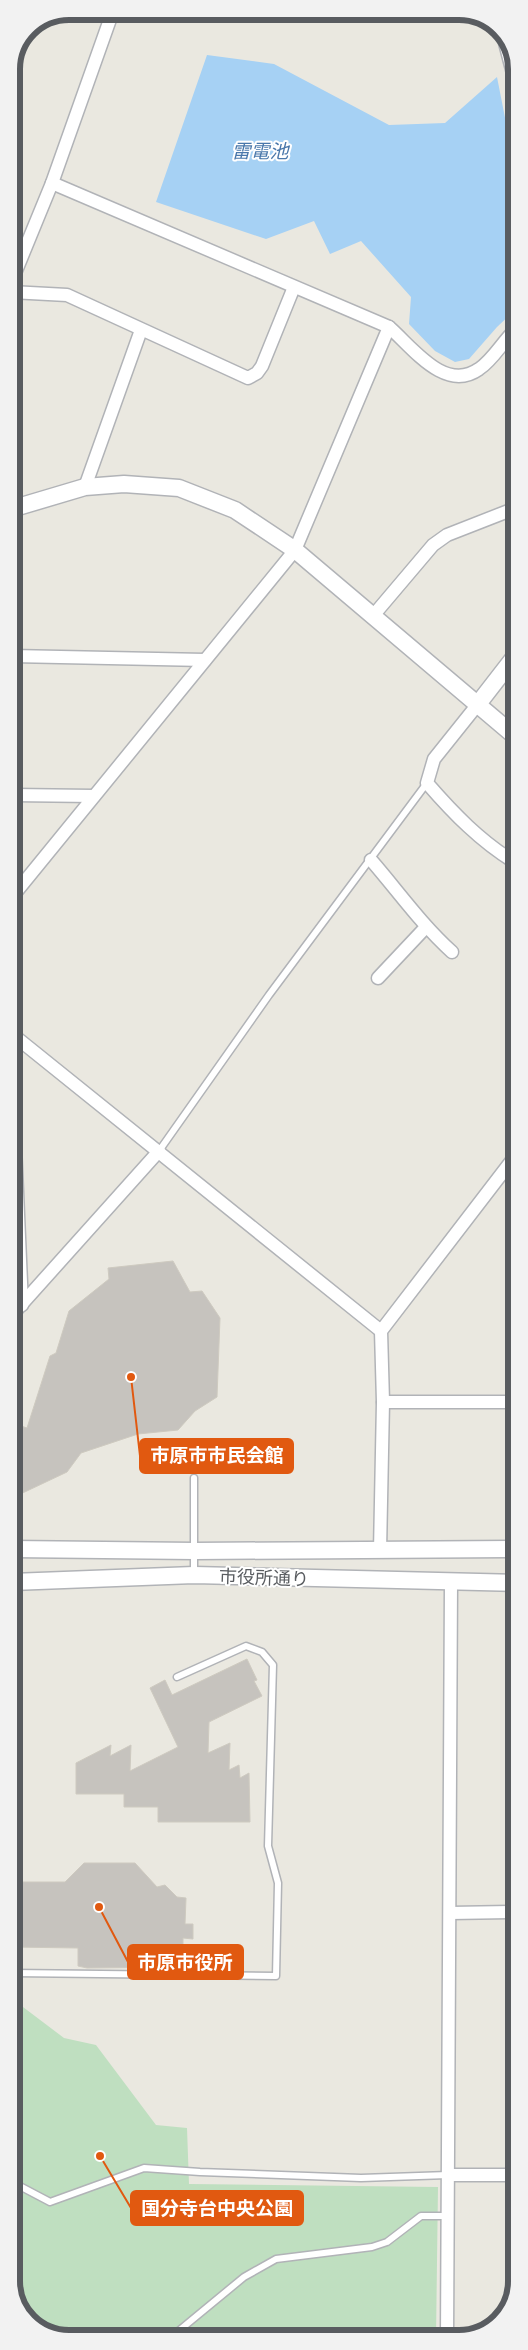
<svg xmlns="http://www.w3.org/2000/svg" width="528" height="2350" font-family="Rubik,'Noto Sans JP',sans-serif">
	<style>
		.green { fill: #bfdfc0 }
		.water { fill: #a6d1f4 }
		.building { fill: #c6c3be; stroke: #cecac0 }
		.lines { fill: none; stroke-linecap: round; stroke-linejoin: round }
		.service-casing { stroke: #b1b3b7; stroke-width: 9 }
		.minor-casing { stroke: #b1b3b7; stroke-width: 15 }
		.tertiary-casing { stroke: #b1b3b7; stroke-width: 19 }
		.service { stroke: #fff; stroke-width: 6 }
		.minor { stroke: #fff; stroke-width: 12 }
		.tertiary { stroke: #fff; stroke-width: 16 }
		.labels { text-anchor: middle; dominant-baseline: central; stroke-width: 4; stroke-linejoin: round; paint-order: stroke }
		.street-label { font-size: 18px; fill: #595c60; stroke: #fff }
		.water-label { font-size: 19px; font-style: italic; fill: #4a78ab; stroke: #fff }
		.rim { fill: none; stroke: #595c60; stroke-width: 6 }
		.leader { fill: none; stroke: #e15910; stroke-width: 2 }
		.callout-dot { fill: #e15910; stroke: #fff; stroke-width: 2 }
		.callout { fill: #e15910; stroke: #e15910; stroke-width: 2 }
		.callout-label { font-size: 19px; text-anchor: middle; font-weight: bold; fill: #fff }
	</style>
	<rect width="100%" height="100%" fill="#eae8e0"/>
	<path class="green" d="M12 2004H19L64 2038 96 2045 156 2125 187 2128 189 2184 438 2187 436 2338H62L28 2322 12 2292Z"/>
	<path class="water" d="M207 55 274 64 389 125 445 123 497 77 516 174V309L497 327 469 359 455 362 435 351 409 324 411 297 361 241 330 254 314 221 266 239 156 202Z"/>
	<g class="building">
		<path d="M173 1261 190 1292 202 1291 220 1318 217 1397 195 1411 178 1430 138 1434 81 1453 67 1472 12 1498V1423L27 1428 50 1356 56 1353 69 1311 109 1279 108 1268Z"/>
		<path d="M247 1659 257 1680 254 1681 262 1696 209 1722 208 1753 230 1743 229 1770 239 1765 240 1778 249 1773 250 1822H158V1807H124V1794H76V1763L111 1745 110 1756 131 1745 130 1771 178 1747 150 1688 165 1680 172 1695Z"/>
		<path d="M84 1863H135L157 1887 165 1885 177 1897 186 1898 185 1924H193V1939L183 1938V1967L87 1968 78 1966V1948L12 1947V1882H65Z"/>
	</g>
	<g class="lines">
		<g class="service-casing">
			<g id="service">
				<path d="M159 1151 269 995 427 783"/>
				<path d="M194 1478V1574"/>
				<path d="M12 1973 276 1976 278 1883 268 1846 273 1665 262 1652 246 1646 177 1677"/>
				<path d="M12 2182 50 2202 144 2168 200 2172 361 2178 448 2175"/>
				<path d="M170 2338 244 2277 276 2259 372 2247 387 2242 421 2216H449"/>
			</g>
		</g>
		<g class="minor-casing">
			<g id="minor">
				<path d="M503 35 516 85"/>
				<path d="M11 283 52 183 113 11"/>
				<path d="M11 292 67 295 248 378 257 373 262 366 294 287"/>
				<path d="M389 327C413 348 445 393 479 369 493 360 503 341 516 329"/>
				<path d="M85 487 141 330"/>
				<path d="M372 617 433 545 447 535 516 508"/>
				<path d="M12 656 205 660"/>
				<path d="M478 704 434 759 427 783C453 813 481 842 516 863"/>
				<path d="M12 795 94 796"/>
				<path d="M371 860C398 891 421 924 452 952"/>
				<path d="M12 897 295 550 389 327 52 183"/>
				<path d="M378 978 426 927"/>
				<path d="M12 1034 381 1331"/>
				<path d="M12 1078 22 1305"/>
				<path d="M12 1315 159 1151"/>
				<path d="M383 1402H516"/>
				<path d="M380 1551 383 1402 381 1331 516 1155"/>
				<path d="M450 1913 517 1912"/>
				<path d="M449 2175H517"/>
				<path d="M447 2338 451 1583"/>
			</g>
		</g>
		<g class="tertiary-casing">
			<g id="tertiary">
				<path d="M11 509 85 487 124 484 179 488 235 510 295 550 516 737"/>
				<path d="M478 704 516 655"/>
				<path d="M12 1549 195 1551 516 1549"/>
				<path d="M12 1582 194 1575 516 1583"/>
			</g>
		</g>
		<use href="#service" class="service"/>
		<use href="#minor" class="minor"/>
		<use href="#tertiary" class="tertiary"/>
	</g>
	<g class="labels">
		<g class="street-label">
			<text transform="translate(264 1578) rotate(2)">市役所通り</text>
		</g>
		<g class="water-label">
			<text x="260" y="151">雷電池</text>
		</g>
	</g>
	<path d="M0 0H528V2350H0ZM69 20H459A49 49 0 0 1 508 69V2281A49 49 0 0 1 459 2330H69A49 49 0 0 1 20 2281V69A49 49 0 0 1 69 20Z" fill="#f2f2f2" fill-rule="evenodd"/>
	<path class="rim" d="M69 20H459A49 49 0 0 1 508 69V2281A49 49 0 0 1 459 2330H69A49 49 0 0 1 20 2281V69A49 49 0 0 1 69 20Z"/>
	<path class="leader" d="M131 1377L140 1456M99 1907L128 1962M100 2156L131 2208"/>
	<g class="callout-dot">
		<circle cx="131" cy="1377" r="5"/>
		<circle cx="99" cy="1907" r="5"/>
		<circle cx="100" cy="2156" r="5"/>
	</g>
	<g class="callout">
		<rect x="140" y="1439" width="153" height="34" rx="5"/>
		<rect x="128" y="1945" width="115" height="34" rx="5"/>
		<rect x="131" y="2191" width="172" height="34" rx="5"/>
	</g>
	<g class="callout-label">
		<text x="217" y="1462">市原市市民会館</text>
		<text x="185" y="1969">市原市役所</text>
		<text x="217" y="2215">国分寺台中央公園</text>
	</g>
</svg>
